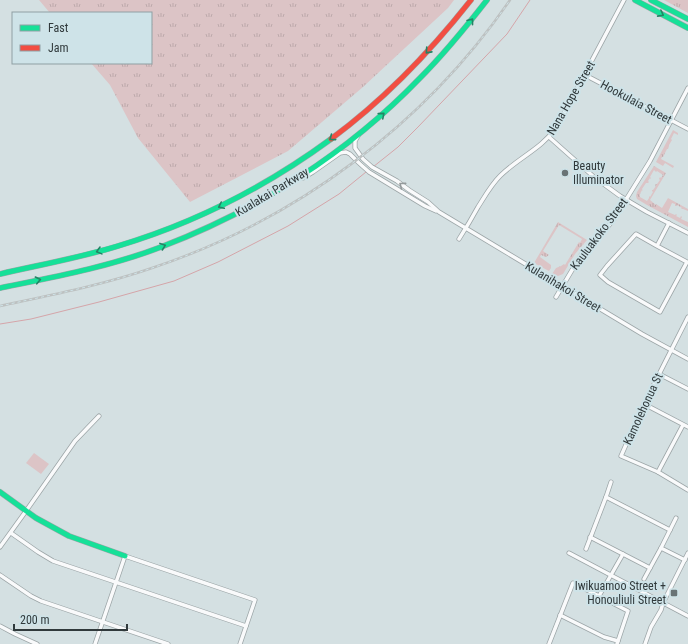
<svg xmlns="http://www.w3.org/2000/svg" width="688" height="644" font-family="'Roboto Condensed',sans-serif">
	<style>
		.grass { fill: url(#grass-tufts); fill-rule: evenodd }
		.park { fill: #dcc4c6 }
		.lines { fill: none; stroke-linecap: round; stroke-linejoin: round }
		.stream { stroke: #d5a5a9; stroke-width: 1 }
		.street-casing { stroke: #9ca5a7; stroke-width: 5 }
		.fast-casing { stroke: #9ca5a7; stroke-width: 6 }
		.jam-casing { stroke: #9ca5a7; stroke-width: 6 }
		.street { stroke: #f9fafb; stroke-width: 3.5 }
		.fast { stroke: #16e098; stroke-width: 5 }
		.jam { stroke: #f24e42; stroke-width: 5 }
		.rail-casing { stroke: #bdc1c1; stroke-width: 2.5 }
		.rail { stroke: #cee3e8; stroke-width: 1; stroke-dasharray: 3; stroke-linecap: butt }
		.oneway { stroke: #248465 }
		.oneway2 { stroke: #949a9b }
		.poi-dot { fill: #697375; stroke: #cee3e8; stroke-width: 1.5 }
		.labels { text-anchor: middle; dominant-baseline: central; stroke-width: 4; stroke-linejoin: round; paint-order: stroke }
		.street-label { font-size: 12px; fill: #30393b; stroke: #cee3e8 }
		.poi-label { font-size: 12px; fill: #30393b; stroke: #cee3e8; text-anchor: start }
	</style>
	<defs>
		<pattern id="grass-tufts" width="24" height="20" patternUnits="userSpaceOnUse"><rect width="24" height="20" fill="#dcc4c6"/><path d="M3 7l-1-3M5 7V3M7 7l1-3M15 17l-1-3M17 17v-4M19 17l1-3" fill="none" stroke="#bda9ab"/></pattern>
	</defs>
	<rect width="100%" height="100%" fill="#d4e0e2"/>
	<g class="grass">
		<path d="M39 0H454L448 8 363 87 288 151 190 202 138 138 110 85 91 63H151V13H50Z"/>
		<path d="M664 0H688V13Z"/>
		<path d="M673 130 678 133V135L674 133 671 139 672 140 669 145V146L668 149H667L663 157H662L661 159 674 166 673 168 665 163 663 166 656 162Z"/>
		<path d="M654 166 666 173 650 200 656 205V204L662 208 668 198 688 209V211L683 209H681L682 208 677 205 676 206H675V204L672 203 668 212 675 215 676 214 677 215 676 216 680 218 681 216 682 217 681 219 688 222V227L647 205 637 199 636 196 637 192ZM654 170 656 172 657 171 663 175 661 178 660 177 659 179 660 180 657 184H656L655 185 656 186 653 190H652V191L653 192 650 197 649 196V198L647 201 640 197V194L642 190 643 191 642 189 646 183H648L649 182 648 181 650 178 651 179V178L650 177Z"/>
		<path d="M558 222 587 240 575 254 563 274 558 276 552 274 556 268 561 266 564 264 565 265 579 242 580 243 582 239 559 225 543 251 549 255 546 257 541 255 540 257 551 265V268L549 271 534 263Z"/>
	</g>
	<path class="park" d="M34 453 49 464 41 474 26 463Z"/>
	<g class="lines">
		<g class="stream">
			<path d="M373 167 398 147 418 127 507 34 530 0"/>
			<path d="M0 324 31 319 99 302 174 281 218 262 288 226 339 194 366 172"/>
		</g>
		<g class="street-casing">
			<g id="street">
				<path d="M585 75 688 129"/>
				<path d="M358 136 355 141V148L363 159 372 167 397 181 409 190 428 202 439 212 642 334 688 359"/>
				<path d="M549 137 594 177 620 196 647 212 688 233"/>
				<path d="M303 178 313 172 340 153 346 152 350 154 359 163 369 172 425 206 436 211"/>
				<path d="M459 239C466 228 472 218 478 207 485 196 491 185 500 176 518 158 541 149 556 128L624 0"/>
				<path d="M657 246 687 262 660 312 608 282 600 275 607 266 636 234 657 246 669 223"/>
				<path d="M556 297 581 255 606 229 614 219 650 161 688 88"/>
				<path d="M688 317 644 404 621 456 658 472 688 490"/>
				<path d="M659 374 688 389"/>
				<path d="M644 404 688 427"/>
				<path d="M658 472 683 425"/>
				<path d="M611 482 606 497 670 530"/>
				<path d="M676 518 661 548 685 560"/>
				<path d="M11 533 38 552 53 561 246 626"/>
				<path d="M590 537 650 568 644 579"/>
				<path d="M0 547 26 511 75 441 99 416"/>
				<path d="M586 549 606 497"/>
				<path d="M569 553 688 616"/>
				<path d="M650 568 661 548"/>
				<path d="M0 575 31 596 41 601 168 644"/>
				<path d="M599 596 623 554"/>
				<path d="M560 615 604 637 618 641"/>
				<path d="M0 626 15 634 37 644"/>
				<path d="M95 644 125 556 255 600 240 644"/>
				<path d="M549 644 573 583 599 596 628 611 617 644"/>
				<path d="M645 644 651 627 661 610 663 603 688 553"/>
			</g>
		</g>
		<g class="fast-casing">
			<g id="fast">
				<path d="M635 0 688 28"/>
				<path d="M651 0 688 19"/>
				<path d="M0 274C39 265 79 258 118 246 195 223 267 186 331 139"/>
				<path d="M0 288C54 277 109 267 161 247 258 210 348 153 420 78 444 54 466 27 487 0"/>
				<path d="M0 492 36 518 69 536 125 556"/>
			</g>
		</g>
		<g class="jam-casing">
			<path id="jam" d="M331 139C384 100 430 52 471 0"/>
		</g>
		<use href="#street" class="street"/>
		<use href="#fast" class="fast"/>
		<use href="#jam" class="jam"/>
		<g class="rail-casing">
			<path id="rail" d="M0 306C51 295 103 285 152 268 296 220 424 125 510 0"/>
		</g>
		<use href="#rail" class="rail"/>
	</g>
	<defs><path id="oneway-chevron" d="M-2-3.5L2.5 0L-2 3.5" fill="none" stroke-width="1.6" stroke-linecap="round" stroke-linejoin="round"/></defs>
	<g class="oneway">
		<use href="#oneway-chevron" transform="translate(661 14) rotate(28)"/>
		<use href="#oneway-chevron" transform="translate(471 21) rotate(-52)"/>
		<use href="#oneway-chevron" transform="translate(428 51) rotate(132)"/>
		<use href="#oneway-chevron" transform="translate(382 115) rotate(-41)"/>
		<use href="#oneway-chevron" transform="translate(332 138) rotate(143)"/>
		<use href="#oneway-chevron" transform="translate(221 206) rotate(154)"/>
		<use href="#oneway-chevron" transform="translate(163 246) rotate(-20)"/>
		<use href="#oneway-chevron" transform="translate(99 251) rotate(165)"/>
		<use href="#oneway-chevron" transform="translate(38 280) rotate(-12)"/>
	</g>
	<use class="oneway2" href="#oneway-chevron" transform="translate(402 185) rotate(-143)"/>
	<g class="poi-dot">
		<circle cx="565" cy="173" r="4"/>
		<rect x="670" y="589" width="8" height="8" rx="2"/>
	</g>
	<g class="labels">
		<g class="street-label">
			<text transform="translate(571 98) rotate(-60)">Nana Hope Street</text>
			<text transform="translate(636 102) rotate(28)">Hookulaia Street</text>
			<text transform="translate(272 192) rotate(-31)">Kualakai Parkway</text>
			<text transform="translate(599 234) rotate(-53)">Kauluakoko Street</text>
			<text transform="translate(563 287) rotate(31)">Kulanihakoi Street</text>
			<text transform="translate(643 409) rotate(-65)">Kamolehonua St</text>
		</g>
		<g class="poi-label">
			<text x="573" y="166">Beauty<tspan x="573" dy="14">Illuminator</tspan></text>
			<text x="666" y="586" text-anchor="end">Iwikuamoo Street +<tspan x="666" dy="14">Honouliuli Street</tspan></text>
		</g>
	</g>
	<rect x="12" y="12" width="140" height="52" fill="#cee3e8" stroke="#8f9fa3"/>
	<rect x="20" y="25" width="20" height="6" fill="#16e098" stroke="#8f9fa3"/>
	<text x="48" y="32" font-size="12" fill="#30393b">Fast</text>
	<rect x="20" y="45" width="20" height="6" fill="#f24e42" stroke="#8f9fa3"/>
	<text x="48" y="52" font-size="12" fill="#30393b">Jam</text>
	<path d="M14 624v6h113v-6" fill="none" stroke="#30393b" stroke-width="2"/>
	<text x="20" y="624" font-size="12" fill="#30393b" stroke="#cee3e8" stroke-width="3" paint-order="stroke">200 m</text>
</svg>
